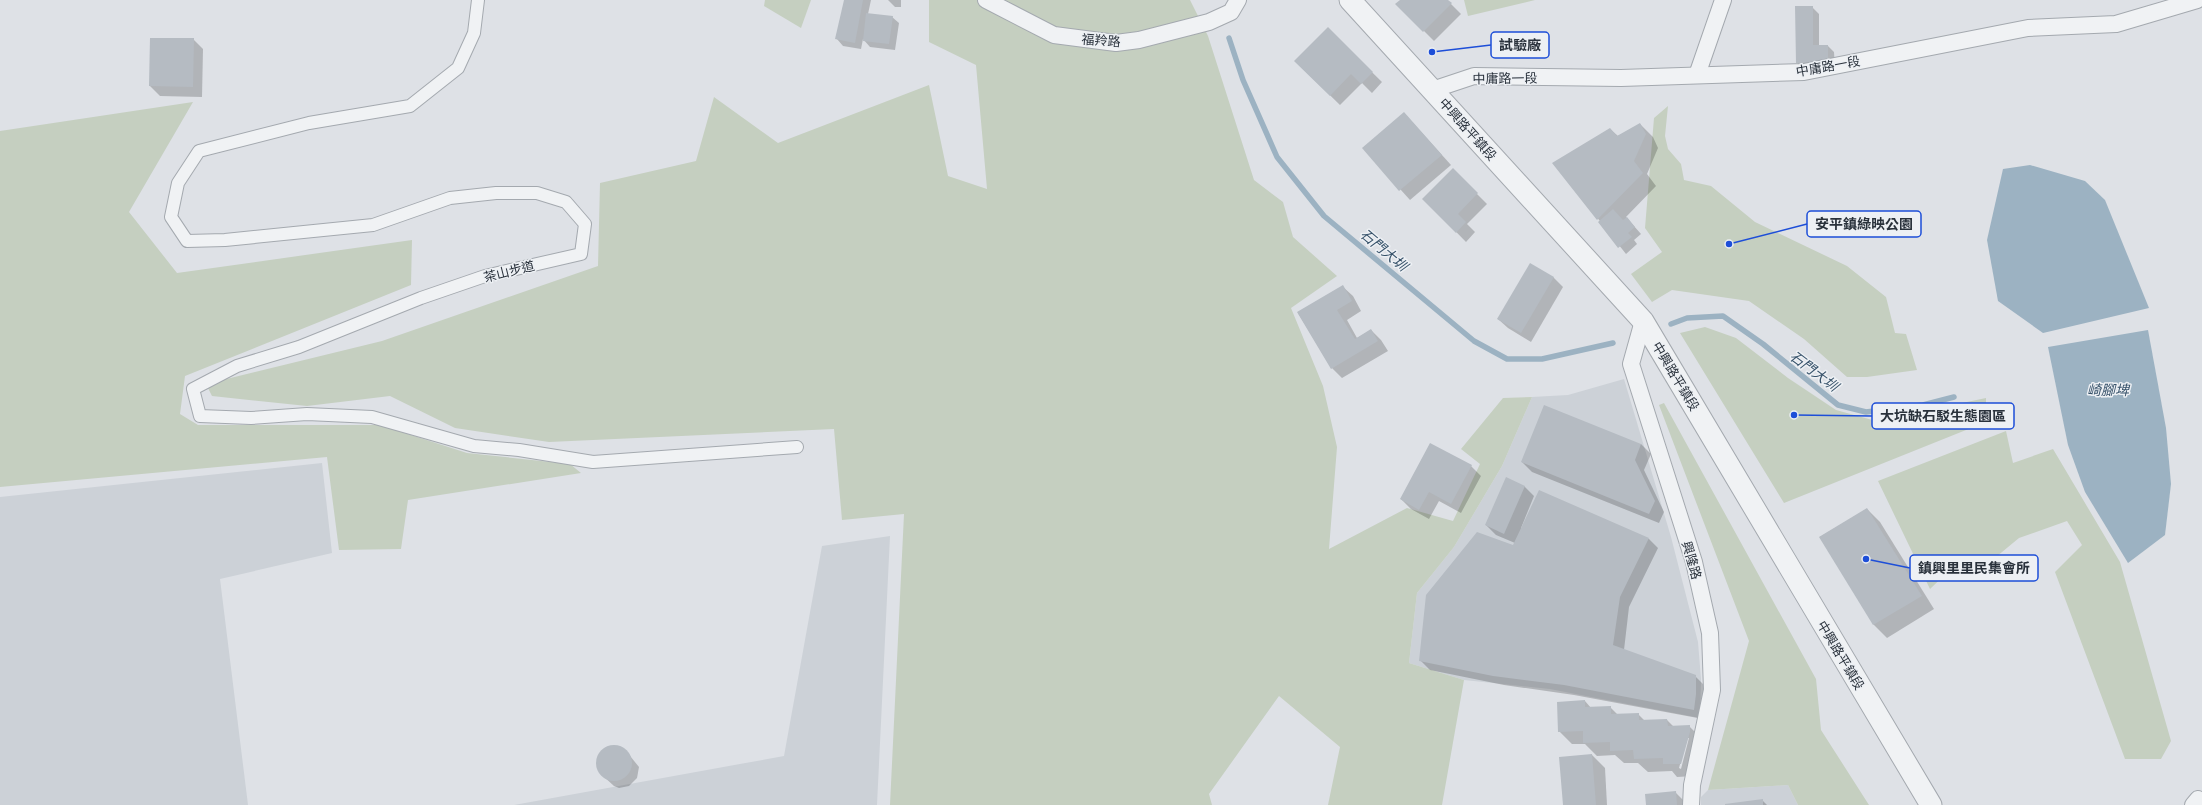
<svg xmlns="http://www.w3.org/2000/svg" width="2202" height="805" font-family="Cabin,'Noto Sans TC',sans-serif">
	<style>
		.built { fill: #ccd1d7 }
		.green { fill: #c5cfc0 }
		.water { fill: #9cb2c2 }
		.shadow { fill: #0003; fill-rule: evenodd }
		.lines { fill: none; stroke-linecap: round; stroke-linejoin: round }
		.stream { stroke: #9cb2c2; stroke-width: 5.5 }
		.building { fill: #b5bbc2 }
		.pedestrian-casing { stroke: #a4a9af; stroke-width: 14 }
		.minor-casing { stroke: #a4a9af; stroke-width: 18 }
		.tertiary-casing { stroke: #a4a9af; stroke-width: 23 }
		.pedestrian { stroke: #f0f2f4; stroke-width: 12 }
		.minor { stroke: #f0f2f4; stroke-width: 16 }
		.tertiary { stroke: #f0f2f4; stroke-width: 21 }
		.labels { text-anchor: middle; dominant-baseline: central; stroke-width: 3; stroke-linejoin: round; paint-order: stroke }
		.street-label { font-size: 13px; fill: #29313b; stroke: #edf0f4 }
		.water-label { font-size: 14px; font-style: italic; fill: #37526a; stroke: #edf0f4 }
		.leader { fill: none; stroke: #1d4ed8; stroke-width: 1.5 }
		.callout-dot { fill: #1d4ed8; stroke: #edf0f4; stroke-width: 1.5 }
		.callout { fill: #edf0f4; stroke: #1d4ed8; stroke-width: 1.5 }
		.callout-label { font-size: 14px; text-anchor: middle; font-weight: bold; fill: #29313b }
	</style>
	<rect width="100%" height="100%" fill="#dee1e6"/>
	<g class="built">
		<path d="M1624 379 1671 537 1698 642 1701 679 1700 718 1550 689 1464 680 1409 663 1417 593 1454 547 1502 466 1532 397 1568 395Z"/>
		<path d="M322 463 332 553 220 579 248 805H0V497Z"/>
		<path d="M890 536 877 805H514L784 756 822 546Z"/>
		<path d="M1788 785 1798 805H1701V797L1708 790Z"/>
	</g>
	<g class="green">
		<path d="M765 0H811L801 28 764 6Z"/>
		<path d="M929 0H1190L1208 36 1254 180 1283 202 1293 237 1337 276 1291 308 1323 386 1337 447 1329 549 1407 508 1453 521 1480 464 1461 449 1503 398 1532 397 1502 466 1454 547 1417 593 1409 663 1464 680 1442 805H1328L1340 747 1279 696 1209 794 1212 805H890L904 514 842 520 834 429 549 442 455 428 390 396 307 406 212 396 206 384 382 341 598 266 600 183 696 161 714 97 778 143 929 85 948 176 987 189 976 65 929 42Z"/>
		<path d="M1464 0H1535L1468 16Z"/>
		<path d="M193 102 129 212 177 273 412 240 411 285 185 376 180 414 198 425H380L467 453 570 464 581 473 408 500 401 549 339 550 327 457 0 487V131Z"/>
		<path d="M1668 106 1665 136 1668 149 1681 164 1684 180 1711 186 1755 222 1847 266 1886 297 1895 333 1906 334 1917 370 1867 377H1847L1804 339 1749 301 1672 290 1652 302 1631 274 1662 252 1645 228 1654 118Z"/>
		<path d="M1705 327 1736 338 1788 378 1836 410 1876 421 1986 398V422L1784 503 1680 333Z"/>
		<path d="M1664 403 1816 679 1821 730 1869 805H1798L1788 785 1708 790 1749 641 1659 405Z"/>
		<path d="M2006 431 2013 463 2053 449 2120 562 2171 741 2161 759H2125L2055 572 2082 545 2067 521 2019 538 1996 557 1956 564 1930 589 1878 481Z"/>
	</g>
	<g class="water">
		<path d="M2030 165 2085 181 2105 200 2149 308 2043 333 1998 301 1987 240 2003 169Z"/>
		<path d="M2148 330 2166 428 2171 484 2165 535 2128 563 2085 492 2068 445 2048 347Z"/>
	</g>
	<g class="shadow">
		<path d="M845 0H871L868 14 892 17 899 23 895 50 870 47 863 39 861 49 843 46 837 39Z"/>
		<path d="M888 0H901V7H895Z"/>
		<path d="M1401 0H1447L1461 14 1434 41 1397 4Z"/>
		<path d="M1812 7 1819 14V46H1828L1834 52 1835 68 1804 69 1797 62Z"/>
		<path d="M1328 29 1382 82 1372 93 1362 83 1340 105 1295 61Z"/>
		<path d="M193 39 203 49 202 97 160 96 150 86Z"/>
		<path d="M1404 113 1451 165 1410 200 1363 148Z"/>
		<path d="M1640 124 1653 137 1658 148 1647 174 1656 186 1626 217 1641 234 1634 240 1637 244 1626 254 1554 163 1610 129 1618 136Z"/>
		<path d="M1453 170 1487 204 1467 224 1475 232 1466 242 1424 199Z"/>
		<path d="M1553 277 1563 287 1531 342 1508 328 1498 319Z"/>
		<path d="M1343 287 1353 296 1361 311 1347 320 1357 338 1371 330 1381 340 1388 351 1342 378 1332 368 1298 313Z"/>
		<path d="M1641 444 1651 454 1644 470 1664 512 1659 523 1532 472 1522 462Z"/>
		<path d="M1471 466 1481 476 1461 513 1439 501 1429 519 1411 509 1401 499Z"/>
		<path d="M1524 486 1534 496 1521 528 1649 539 1658 548 1629 607 1624 650 1695 676 1705 686 1703 719 1574 695 1504 685 1430 670 1420 660 1514 547 1515 543 1496 535 1486 525Z"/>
		<path d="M1867 509 1880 522 1934 609 1887 638 1874 625 1820 537Z"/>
		<path d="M1585 701 1591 708 1610 707 1618 715 1638 714 1645 721 1667 720 1674 727 1689 726 1702 739 1694 776 1677 777 1672 771 1648 772 1638 763H1624L1615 755 1597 756 1585 744H1572L1559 731ZM1687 738H1689L1681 769 1679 768Z"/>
		<path d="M610 746 622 748 626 751 639 767 637 778 629 786 619 788 614 786 602 775 597 764 600 753Z"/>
		<path d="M1592 755 1605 768 1607 805H1564Z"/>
		<path d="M1675 792 1685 802V805H1647Z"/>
		<path d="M1762 800 1767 805H1726Z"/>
	</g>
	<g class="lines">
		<g class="stream">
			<path d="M1229 38 1243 80 1277 157 1324 216 1474 341 1507 359H1542L1613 343"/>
			<path d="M1671 324 1687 318 1723 316 1763 344 1838 405 1866 412 1923 405 1954 397"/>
		</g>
	</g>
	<g class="building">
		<path d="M844 0H863L855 43 835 39Z"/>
		<path d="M1400 0H1448L1452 3 1423 32 1395 4Z"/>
		<path d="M1795 6H1813V45H1828V62L1796 63Z"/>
		<path d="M866 13 893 16 889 44 863 41Z"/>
		<path d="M1328 27 1373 72 1361 84 1351 74 1330 96 1294 61Z"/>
		<path d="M150 38H194L193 87 149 86Z"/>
		<path d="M1404 112 1442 155 1399 191 1362 148Z"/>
		<path d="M1640 123 1646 134 1634 161 1643 173 1597 220 1552 163 1610 128 1617 136Z"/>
		<path d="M1453 168 1478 193 1458 214 1466 222 1456 233 1422 199Z"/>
		<path d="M1613 209 1623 220 1627 217 1635 227 1628 233 1632 237 1618 248 1598 222Z"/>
		<path d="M1530 263 1554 277 1521 333 1497 319Z"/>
		<path d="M1343 285 1352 301 1337 310 1355 339 1371 329 1378 341 1331 369 1297 312Z"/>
		<path d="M1544 405 1641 444 1635 460 1655 501 1649 514 1521 462Z"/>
		<path d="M1430 443 1472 465 1451 504 1429 492 1419 510 1400 499Z"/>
		<path d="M1506 477 1525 486 1504 534 1485 525Z"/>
		<path d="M1539 490 1649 538 1620 597 1613 645 1696 675V694L1694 710 1564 685 1493 676 1419 661 1426 595 1477 532 1513 545Z"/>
		<path d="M1867 508 1922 596 1873 625 1819 537Z"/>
		<path d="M1585 700V707L1611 706V714L1639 713V720L1667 719 1668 726 1690 725V732L1681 764H1663V758L1634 759 1633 750 1610 751V742L1583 743V731L1558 732 1557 702Z"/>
		<circle cx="614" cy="763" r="18"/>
		<path d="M1592 754 1596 805H1563L1559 757Z"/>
		<path d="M1676 791 1677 805H1646L1645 794Z"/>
		<path d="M1763 799V805H1725V804Z"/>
	</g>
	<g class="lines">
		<g class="pedestrian-casing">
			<path id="pedestrian" d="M478 0 474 33 458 68 410 106 309 123 199 151 178 183 171 217 187 241 225 240 373 225 450 198 496 193H537L566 202 585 224 581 254 485 276 421 298 299 347 237 366 193 389 200 416 251 418 307 414 372 417 474 446 519 450 593 462 797 447"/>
		</g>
		<g class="minor-casing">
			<g id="minor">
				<path d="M986 0 1054 35 1116 43 1139 40 1209 22 1231 12 1238 0"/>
				<path d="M1697 75 1723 0"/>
				<path d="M1432 90 1474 76 1621 78 1804 72 2028 28 2116 24 2197 0"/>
				<path d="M1643 321 1631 364 1694 562 1710 633 1712 690 1692 785 1691 805"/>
				<path d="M2193 805 2198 799"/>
			</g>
		</g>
		<g class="tertiary-casing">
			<path id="tertiary" d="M1350 0 1643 321 1931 805"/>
		</g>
		<use href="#pedestrian" class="pedestrian"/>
		<use href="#minor" class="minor"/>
		<use href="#tertiary" class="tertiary"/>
	</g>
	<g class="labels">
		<g class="street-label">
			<text transform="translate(1101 40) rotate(4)">福羚路</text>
			<text transform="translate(1828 66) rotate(-10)">中庸路一段</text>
			<text transform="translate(1505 78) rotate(-1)">中庸路一段</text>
			<text transform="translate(1468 129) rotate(48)">中興路平鎮段</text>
			<text transform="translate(509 271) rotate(-14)">茶山步道</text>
			<text transform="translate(1676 376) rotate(59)">中興路平鎮段</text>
			<text transform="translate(1692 560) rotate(74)">興隆路</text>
			<text transform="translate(1841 655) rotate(59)">中興路平鎮段</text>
		</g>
		<g class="water-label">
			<text transform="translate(1384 250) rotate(40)">石門大圳</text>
			<text transform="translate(1814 371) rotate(37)">石門大圳</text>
			<text x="2108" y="390">崎腳埤</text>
		</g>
	</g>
	<path class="leader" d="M1432 52L1491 45M1729 244L1807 224M1794 415L1872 416M1866 559L1910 568"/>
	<g class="callout-dot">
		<circle cx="1432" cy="52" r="4"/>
		<circle cx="1729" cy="244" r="4"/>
		<circle cx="1794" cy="415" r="4"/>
		<circle cx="1866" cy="559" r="4"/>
	</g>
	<g class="callout">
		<rect x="1491" y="32" width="58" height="26" rx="4"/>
		<rect x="1807" y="211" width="114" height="26" rx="4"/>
		<rect x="1872" y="403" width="142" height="26" rx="4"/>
		<rect x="1910" y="555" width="128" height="26" rx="4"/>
	</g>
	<g class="callout-label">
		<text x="1520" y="50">試驗廠</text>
		<text x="1864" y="229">安平鎮綠映公園</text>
		<text x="1943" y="421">大坑缺石駁生態園區</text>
		<text x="1974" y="573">鎮興里里民集會所</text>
	</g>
</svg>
